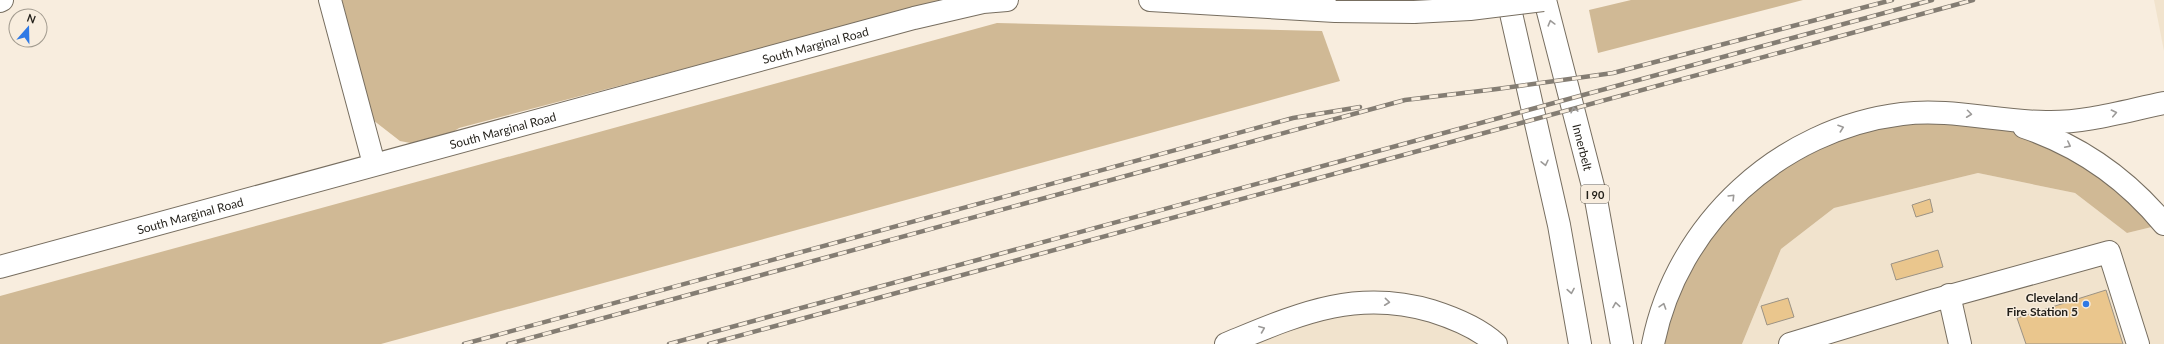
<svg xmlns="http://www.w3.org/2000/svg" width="2164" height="344" font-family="Lato,sans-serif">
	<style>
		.built { fill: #f1e3cd }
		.green { fill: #d0b995 }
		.building { fill: #eac68d; stroke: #9b9284 }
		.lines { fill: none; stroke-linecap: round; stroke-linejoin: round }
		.minor-casing { stroke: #776e60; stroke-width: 24 }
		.highway-casing { stroke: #776e60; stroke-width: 24 }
		.minor { stroke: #fff; stroke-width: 22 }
		.highway { stroke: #fff; stroke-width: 22 }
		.rail-casing { stroke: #847d73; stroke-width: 4.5 }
		.rail { stroke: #f8edde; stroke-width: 3; stroke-dasharray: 9; stroke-linecap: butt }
		.minor-bridge-casing { stroke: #776e60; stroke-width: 24; stroke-linecap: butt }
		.minor-bridge { stroke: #fff; stroke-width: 22 }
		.oneway { stroke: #9c9a98 }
		.poi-dot { fill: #2f79e5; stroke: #f8edde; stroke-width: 1.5 }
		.labels { text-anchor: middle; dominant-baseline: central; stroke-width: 3; stroke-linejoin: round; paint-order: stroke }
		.shield { fill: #f8edde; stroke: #625d54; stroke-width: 1 }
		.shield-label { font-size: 11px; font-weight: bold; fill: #221f19 }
		.street-label { font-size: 12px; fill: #221f19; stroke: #f8edde }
		.poi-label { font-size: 12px; font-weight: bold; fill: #221f19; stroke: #f8edde; text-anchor: end }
	</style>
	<rect width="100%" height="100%" fill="#f8edde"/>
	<g class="built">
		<path d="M2154 0H2164V51Z"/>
		<path d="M1978 173 2075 193 2127 233 2164 224V344H1742L1781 249 1834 208Z"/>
		<path d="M1383 302 1496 344H1226Z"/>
	</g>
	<g class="green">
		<path d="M342 0H957L828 31 459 128 443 139 421 145 400 141 373 120Z"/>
		<path d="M1631 0H1803L1598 53 1589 10Z"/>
		<path d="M997 23 1322 31 1340 81 381 344H0V296Z"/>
		<path d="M1879 118 2037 131 2164 224 2127 233 2075 193 1978 173 1834 208 1781 249 1742 344H1653L1659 320 1734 195Z"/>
	</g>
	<g class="building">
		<path d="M1930 199 1933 212 1916 217 1912 205Z"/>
		<path d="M1938 250 1943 267 1896 280 1891 264Z"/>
		<path d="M2106 290 2123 344H2026L2017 318Z"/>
		<path d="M1788 298 1794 317 1767 325 1761 306Z"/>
	</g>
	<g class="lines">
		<g class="minor-casing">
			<g id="minor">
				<path d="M1150 0 1335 11 1414 12"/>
				<path id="s1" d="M0 267 914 18 983 2 1007 0"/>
				<path d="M1949 295 1960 344"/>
				<path d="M1790 344 1935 300 2109 252 2138 344"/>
			</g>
		</g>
		<g class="highway-casing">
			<g id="highway">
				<path d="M330 0 374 164"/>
				<path d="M1508 0 1559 225 1580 344"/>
				<path id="s2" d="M1545 0 1595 194 1622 344"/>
				<path d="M0 1 2 0"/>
				<path d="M2024 127C2080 146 2126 178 2164 224"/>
				<path d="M1226 344C1297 315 1354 288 1432 311 1454 318 1479 328 1496 344"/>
				<path d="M1653 344C1677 223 1780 129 1902 114 1951 108 1998 122 2046 122 2086 123 2125 111 2164 103"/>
			</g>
		</g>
		<use href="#minor" class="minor"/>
		<use href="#highway" class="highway"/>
		<g class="rail-casing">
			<g id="rail">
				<path d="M464 344 1293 118 1360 107"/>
				<path d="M508 344 1405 100 1497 89 1613 73 1892 0"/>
				<path d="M669 344 1932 0"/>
				<path d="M709 344 1973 0"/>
			</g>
		</g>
		<use href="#rail" class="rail"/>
		<g class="minor-bridge-casing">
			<path id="minor-bridge" d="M1414 12 1470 9 1543 0"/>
		</g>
		<use href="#minor-bridge" class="minor-bridge"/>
	</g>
	<defs><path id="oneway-chevron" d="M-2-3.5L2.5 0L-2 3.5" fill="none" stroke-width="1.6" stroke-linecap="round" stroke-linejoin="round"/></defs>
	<g class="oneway">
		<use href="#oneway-chevron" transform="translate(1551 23) rotate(-105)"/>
		<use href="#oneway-chevron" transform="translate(1574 110) rotate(-104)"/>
		<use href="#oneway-chevron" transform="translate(2114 113) rotate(-12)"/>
		<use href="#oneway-chevron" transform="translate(1969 114) rotate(7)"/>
		<use href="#oneway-chevron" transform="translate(1841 128) rotate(-19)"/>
		<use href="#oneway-chevron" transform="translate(2068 145) rotate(27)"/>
		<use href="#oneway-chevron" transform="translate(1545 163) rotate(77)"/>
		<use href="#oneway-chevron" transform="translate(1732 197) rotate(-45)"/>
		<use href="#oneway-chevron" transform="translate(1571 291) rotate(80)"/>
		<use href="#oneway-chevron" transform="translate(1387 302) rotate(6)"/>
		<use href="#oneway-chevron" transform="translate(1616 305) rotate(-99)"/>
		<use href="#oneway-chevron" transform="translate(1663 306) rotate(-72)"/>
		<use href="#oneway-chevron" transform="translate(1262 329) rotate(-22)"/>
	</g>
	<circle class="poi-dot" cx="2086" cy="304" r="4"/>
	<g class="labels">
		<rect class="shield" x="1581" y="185" width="28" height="18" rx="3"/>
		<g class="shield-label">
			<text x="1595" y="194">I 90</text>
		</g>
		<g class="street-label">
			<text stroke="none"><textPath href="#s1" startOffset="845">South Marginal Road</textPath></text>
			<text stroke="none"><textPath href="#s1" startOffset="521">South Marginal Road</textPath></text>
			<text stroke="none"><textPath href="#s2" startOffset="152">Innerbelt</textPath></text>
			<text stroke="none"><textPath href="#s1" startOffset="197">South Marginal Road</textPath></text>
		</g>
		<g class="poi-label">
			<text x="2078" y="297">Cleveland<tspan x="2078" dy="14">Fire Station 5</tspan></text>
		</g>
	</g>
	<g transform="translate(28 28) rotate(20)"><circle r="19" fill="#f8edde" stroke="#a29b8f"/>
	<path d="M0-3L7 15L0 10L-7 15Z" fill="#2f79e5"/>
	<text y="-6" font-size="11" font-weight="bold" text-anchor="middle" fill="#221f19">N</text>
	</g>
</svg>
